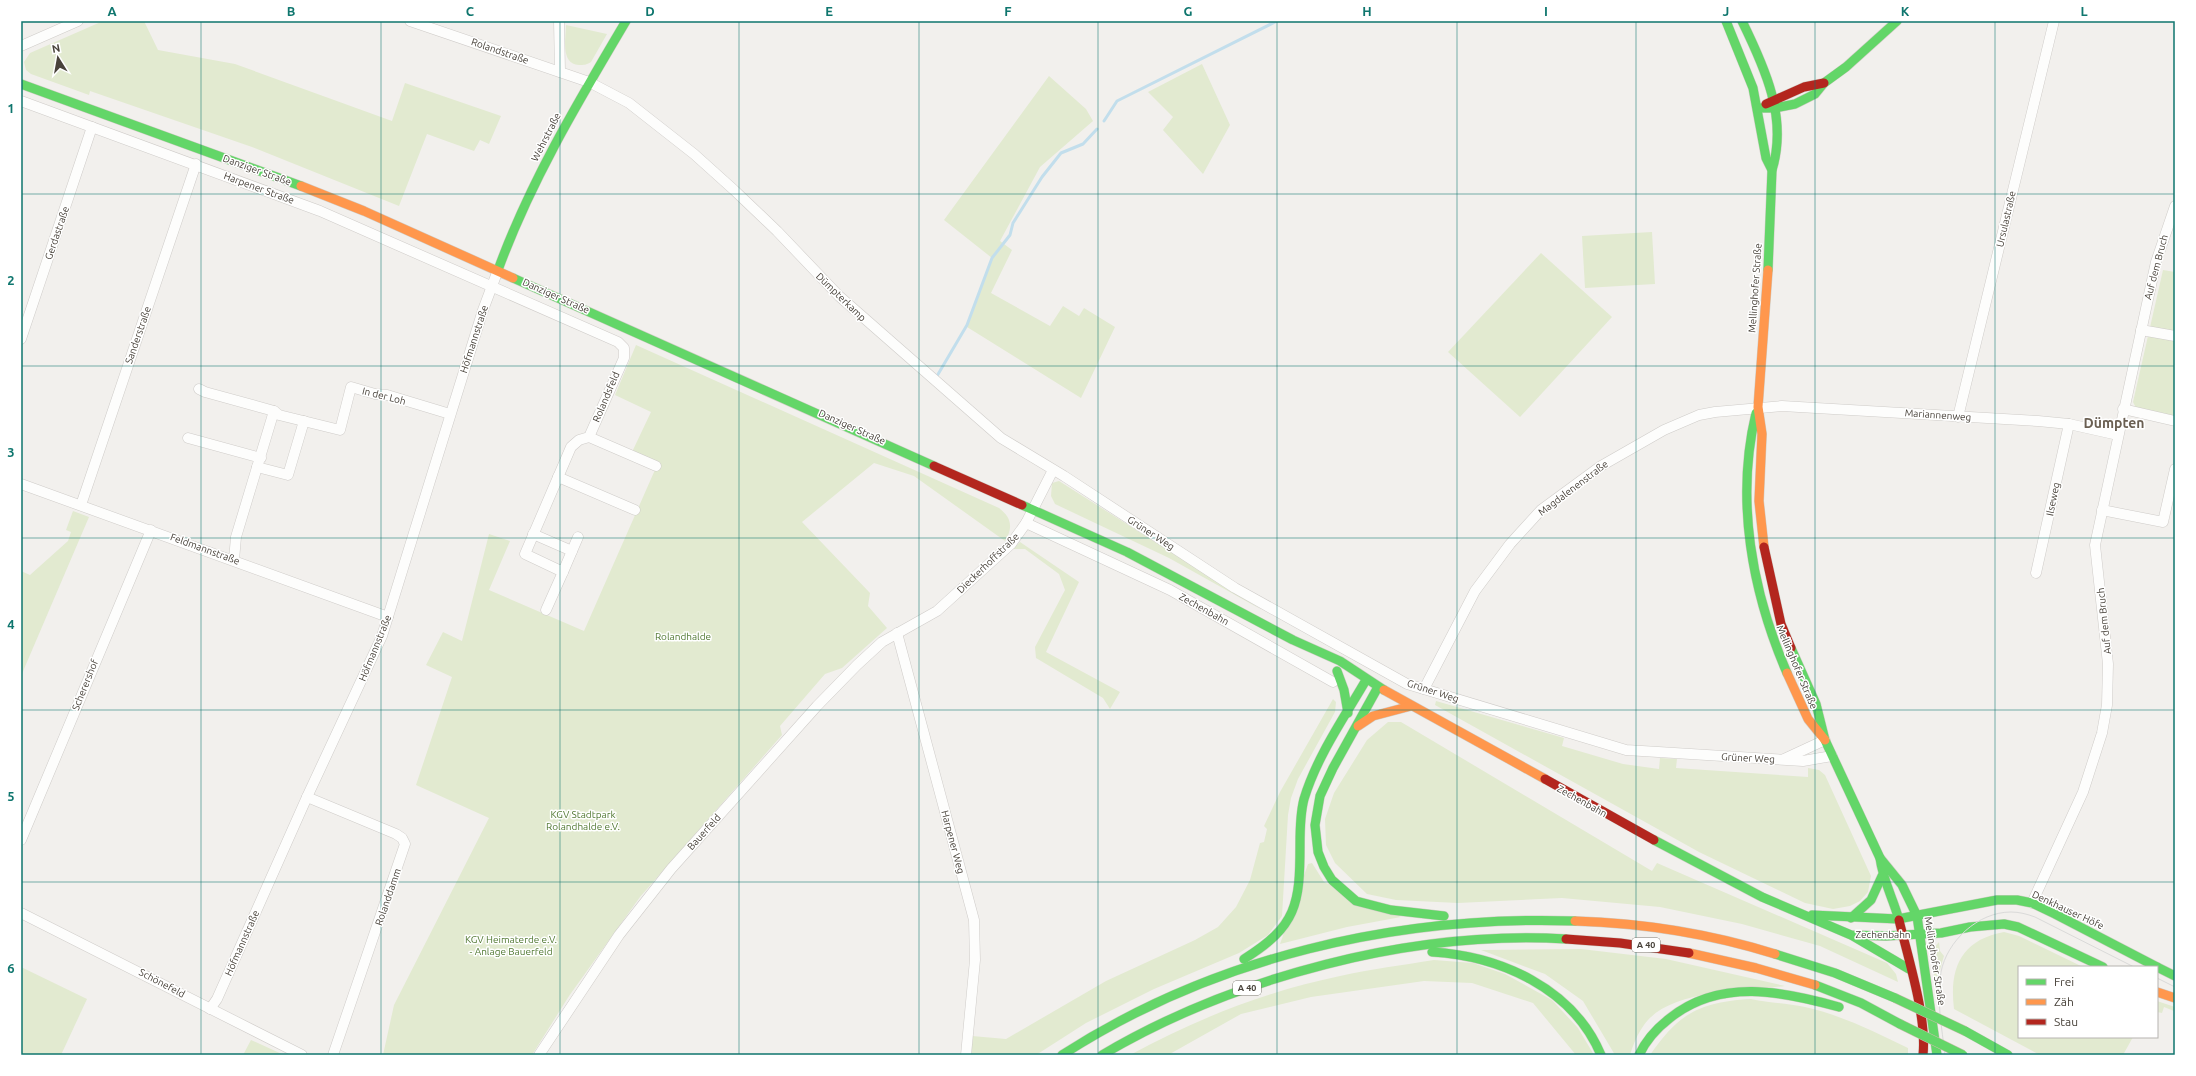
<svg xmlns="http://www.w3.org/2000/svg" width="2196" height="1076" font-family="Ubuntu,sans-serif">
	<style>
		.green { fill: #e2ead0 }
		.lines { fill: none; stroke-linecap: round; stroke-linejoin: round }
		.stream { stroke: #c2deec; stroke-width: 3 }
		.street-casing { stroke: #cfccc9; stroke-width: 11 }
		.fast-casing { stroke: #d0ccc5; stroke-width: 10 }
		.slow-casing { stroke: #d0ccc5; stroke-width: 10 }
		.jam-casing { stroke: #d0ccc5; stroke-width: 10 }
		.street { stroke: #fdfdfc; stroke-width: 10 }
		.fast { stroke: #63d668; stroke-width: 9 }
		.slow { stroke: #ff974d; stroke-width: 9 }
		.jam { stroke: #b3261e; stroke-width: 9 }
		.tram { stroke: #dadad9; stroke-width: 1 }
		.fast-bridge-casing { stroke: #c8bcab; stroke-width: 10; stroke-linecap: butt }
		.fast-bridge { stroke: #63d668; stroke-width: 9 }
		.grid { fill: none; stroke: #0f766e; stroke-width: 1; stroke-opacity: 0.55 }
		.labels { text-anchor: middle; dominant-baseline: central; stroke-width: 3; stroke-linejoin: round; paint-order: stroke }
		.shield { fill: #fff; stroke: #7f7b75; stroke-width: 1 }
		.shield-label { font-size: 9px; font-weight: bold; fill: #48423a }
		.street-label { font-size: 10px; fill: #48423a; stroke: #fff }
		.park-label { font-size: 10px; fill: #4f7730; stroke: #fff }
		.district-label { font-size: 14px; font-weight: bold; fill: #6a5f52; stroke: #fff }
		.neatline { fill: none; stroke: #0f766e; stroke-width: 1.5 }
		.grid-label { font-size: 13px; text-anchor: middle; font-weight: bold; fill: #0f766e }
	</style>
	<rect width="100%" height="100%" fill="#f2f0ed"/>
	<g class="green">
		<path d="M103 21H144L158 50 235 64 392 121 405 83 501 116 489 144 480 140 474 151 427 134 399 206 252 147 90 91 89 95 31 74 26 70 24 62 30 53Z"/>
		<path d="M566 25 607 34 591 62C586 65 584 65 579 65 560 64 566 37 566 25Z"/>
		<path d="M1202 64 1230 125 1203 174 1163 130 1173 117 1148 92Z"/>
		<path d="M1049 76 1086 109 1093 121 1040 167 1000 241 1012 250 991 293 1050 326 1063 306 1079 316 1084 308 1115 327 1081 398 967 327 992 258 944 220Z"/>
		<path d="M1652 232 1655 284 1585 288 1582 236Z"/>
		<path d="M1541 253 1612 317 1520 417 1448 352Z"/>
		<path d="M2163 270 2175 272V416L2136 408 2133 402Z"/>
		<path d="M636 345 999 508C1012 518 1013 528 1005 541L914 476 874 463 802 522 870 593 868 606 887 628 842 668 825 674 780 726 782 735 640 897 569 996 532 1055H383L394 1005 489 818 416 785 452 677 426 665 443 632 462 641 489 534 510 541 489 590 584 631 658 463 632 452 651 412 615 395Z"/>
		<path d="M1059 481 1262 610 1169 558 1055 504 1051 496 1052 483Z"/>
		<path d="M73 511 89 517 21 676V571L30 575 68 541 71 532 66 530Z"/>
		<path d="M1020 542 1079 582 1046 652 1120 692 1110 709 1103 698 1036 658 1035 647 1065 590 1059 574 1025 549H1013Z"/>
		<path d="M1333 699 1336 702 1335 712 1298 779 1291 798 1288 815 1282 916 1268 935 1239 953 1154 989 1086 1023 1036 1055H970L972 1036 1006 1039 1106 981 1195 940 1218 927 1236 907 1250 880 1260 843 1264 842 1267 829 1264 826 1280 792Z"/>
		<path d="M1436 701 1564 738 1562 746 1623 764 1659 769 1660 758 1677 759 1676 768 1808 777V768L1819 770 1825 775 1871 876 1868 892 1860 901 1850 906 1833 909 1805 903 1699 852 1435 705Z"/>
		<path d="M1388 722H1401L1652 871 1657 863 1887 963 1896 974 1898 982 1820 946 1742 924 1660 907 1562 898 1458 903 1396 900 1367 894 1335 863 1326 845 1325 819 1334 793 1367 740Z"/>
		<path d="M1312 863 1324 882 1401 917 1347 927 1280 944 1308 864Z"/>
		<path d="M2004 932 2019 936 2083 967H2019V1037H2133L2123 1055H2040L1954 1009C1949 968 1961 940 2004 932Z"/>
		<path d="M1939 942 1940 951 1944 956 1939 973 1938 994H1936L1932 955 1933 949Z"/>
		<path d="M1581 949 1666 959 1785 986C1745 991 1669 989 1644 1025 1638 1033 1633 1045 1630 1055H1615L1583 1001 1545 974 1481 950Z"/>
		<path d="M1434 960 1473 963 1505 974 1552 1000 1578 1028 1594 1055H1576L1533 1003 1472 983 1424 981 1311 997 1241 1014 1168 1055H1130C1196 1019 1267 991 1340 976 1371 969 1403 965 1434 960Z"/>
		<path d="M21 967 87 999 61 1055H21Z"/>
		<path d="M1751 999C1769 1003 1787 1003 1805 1007 1841 1015 1875 1032 1908 1048V1055H1650C1679 1013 1700 1002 1751 999Z"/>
		<path d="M2157 1001 2175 1007 2174 1011 2164 1007 2162 1013 2157 1012Z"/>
		<path d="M251 1040 284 1055H243Z"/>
	</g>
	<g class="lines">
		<g class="stream">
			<path d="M1104 121 1117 101 1277 21"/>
			<path d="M937 376 967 325 992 258 1010 235 1013 223 1042 177 1061 153 1083 144 1097 129"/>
		</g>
		<g class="street-casing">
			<g id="street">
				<path d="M410 21 589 82 629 103 694 154 734 190 777 231 839 296 1001 438 1064 476 1235 588 1407 684 1626 750 1803 761 1832 756"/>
				<path d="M559 21 560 72"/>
				<path d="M21 46 78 21"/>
				<path d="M21 101 320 211 618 342 624 348V358L589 437 579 440 571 447 525 554 563 572 578 537"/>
				<path d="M2141 330 2175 336"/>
				<path d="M21 339 92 127"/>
				<path d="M199 389 205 392 274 411"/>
				<path d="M2123 409 2175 421"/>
				<path d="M1958 417 2054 21"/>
				<path d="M589 437 656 466"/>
				<path d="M188 438 261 458"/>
				<path d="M257 467 288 475 304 421"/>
				<path d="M558 477 635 510"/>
				<path d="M21 484 388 617"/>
				<path d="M81 505 196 164"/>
				<path d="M2102 510 2163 522 2175 469"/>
				<path d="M1026 523 1170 590 1333 682"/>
				<path d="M533 534 572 551"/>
				<path d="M234 560 236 537 274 411 279 415 340 430 351 387 375 394 387 395 450 414"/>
				<path d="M2036 573 2069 424"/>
				<path d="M546 610 563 572"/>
				<path d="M897 633 974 920 975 960 966 1055"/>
				<path d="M1424 689 1475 591 1510 544 1541 510 1601 466 1664 430 1699 415 1715 412 1782 406 2038 421 2069 424 2118 435"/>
				<path d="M1784 759 1825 740"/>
				<path d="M307 797 396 834 402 838 405 844 333 1055"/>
				<path d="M21 840 151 530"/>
				<path d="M2032 903 2083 792 2102 733 2107 705 2108 664 2095 545 2156 262 2175 206"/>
				<path d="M21 913 302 1055"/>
				<path d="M210 1009 217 999 307 797 382 636 483 310 498 270"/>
				<path d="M539 1055 619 935 671 869 817 706 857 665 882 642 937 611 1011 544 1026 523 1053 470"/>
			</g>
		</g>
		<g class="fast-casing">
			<g id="fast">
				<path d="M1726 21 1753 88 1766 158 1772 170 1768 270"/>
				<path d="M1742 21C1765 68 1788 118 1772 170"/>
				<path d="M21 84 301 186"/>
				<path d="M1758 108H1775L1795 104 1815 94 1824 83 1846 67 1897 21"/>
				<path d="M498 270C530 182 578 102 626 21"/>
				<path d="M513 278 934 466"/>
				<path d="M1756 413C1735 500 1752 592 1787 673"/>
				<path d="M1022 505 1127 552 1293 640 1340 661 1384 690"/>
				<path d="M1791 648 1816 704 1825 740 1880 858C1883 881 1893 898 1899 920"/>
				<path d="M1337 671 1344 690 1348 713"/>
				<path d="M1378 687 1333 768 1320 796 1315 825 1318 852 1324 867 1332 880 1356 901 1391 910 1444 916"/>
				<path d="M1654 840 1762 897 1851 935 1886 936 1941 933 1970 927 2004 924 2018 927 2103 967"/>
				<path d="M1880 858 1902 885 1917 916 1937 1055"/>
				<path d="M1812 915 1898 919 1997 900H2017L2032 903 2055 914 2157 967"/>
				<path d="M1851 918 1871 900 1882 876"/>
				<path d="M1853 936 1909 969"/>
				<path d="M1432 952C1500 956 1573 988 1601 1055"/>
				<path d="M1775 954 1835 973 1895 998"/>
				<path d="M1244 959C1297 926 1300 904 1300 845 1300 830 1300 814 1304 799 1317 756 1344 718 1366 680"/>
				<path d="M2157 967 2175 976"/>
				<path d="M1815 985 1861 1003 1900 1024"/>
				<path d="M1965 1031 2008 1055"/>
				<path d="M1062 1055C1214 957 1396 915 1575 921"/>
				<path d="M1102 1055C1234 977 1412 930 1566 939"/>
				<path d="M1639 1055C1646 1040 1657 1028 1670 1018 1720 978 1782 991 1839 1007"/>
			</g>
		</g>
		<g class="slow-casing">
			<g id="slow">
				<path d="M301 186 364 211 513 278"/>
				<path d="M1764 547 1759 501 1762 434 1758 407 1768 270"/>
				<path d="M1787 673 1808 719 1825 740"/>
				<path d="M1384 690 1545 779"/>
				<path d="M1358 726 1373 716 1411 706"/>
				<path d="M1575 921C1642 923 1711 934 1775 954"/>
				<path d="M1689 953 1756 968 1815 985"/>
				<path d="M2157 992 2175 998"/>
			</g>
		</g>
		<g class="jam-casing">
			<g id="jam">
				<path d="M1766 104 1804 87 1824 83"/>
				<path d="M934 466 1022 505"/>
				<path d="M1764 547 1781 624 1791 648"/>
				<path d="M1545 779 1654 840"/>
				<path d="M1899 920C1908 958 1927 1017 1923 1055"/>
				<path d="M1566 939 1620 943 1689 953"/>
			</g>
		</g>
		<use href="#street" class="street"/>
		<use href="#fast" class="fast"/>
		<use href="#slow" class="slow"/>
		<use href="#jam" class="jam"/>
		<g class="tram">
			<path d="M2157 978 2175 987"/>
			<path d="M1945 1055C1942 1028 1936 999 1941 972 1947 941 1978 912 2011 912 2019 912 2027 914 2035 917L2134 967"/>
		</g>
		<g class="fast-bridge-casing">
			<g id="fast-bridge">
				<path d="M1895 998 1965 1031"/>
				<path d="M1900 1024 1963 1055"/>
			</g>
		</g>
		<use href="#fast-bridge" class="fast-bridge"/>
	</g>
	<path class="grid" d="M201 21V1055M381 21V1055M560 21V1055M739 21V1055M919 21V1055M1098 21V1055M1277 21V1055M1457 21V1055M1636 21V1055M1815 21V1055M1995 21V1055M21 194H2175M21 366H2175M21 538H2175M21 710H2175M21 882H2175"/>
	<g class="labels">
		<g class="shield">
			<rect x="1632" y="938" width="28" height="14" rx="3"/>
			<rect x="1233" y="981" width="28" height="14" rx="3"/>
		</g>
		<g class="shield-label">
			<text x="1646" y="945">A 40</text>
			<text x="1247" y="988">A 40</text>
		</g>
		<g class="street-label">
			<text transform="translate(500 51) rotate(19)">Rolandstraße</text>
			<text transform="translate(546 137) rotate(-63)">Wehrstraße</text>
			<text transform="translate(257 170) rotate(20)">Danziger Straße</text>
			<text transform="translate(259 188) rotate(20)">Harpener Straße</text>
			<text transform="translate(2006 219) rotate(-77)">Ursulastraße</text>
			<text transform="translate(57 233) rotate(-71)">Gerdastraße</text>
			<text transform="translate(2156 267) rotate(-75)">Auf dem Bruch</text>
			<text transform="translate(1755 288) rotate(-86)">Mellinghofer Straße</text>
			<text transform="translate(556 296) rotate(24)">Danziger Straße</text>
			<text transform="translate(841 297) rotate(44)">Dümpterkamp</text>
			<text transform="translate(138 335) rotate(-71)">Sanderstraße</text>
			<text transform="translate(474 339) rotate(-72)">Höfmannstraße</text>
			<text transform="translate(384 396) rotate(14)">In der Loh</text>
			<text transform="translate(606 397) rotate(-67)">Rolandsfeld</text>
			<text transform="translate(1938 415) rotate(4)">Mariannenweg</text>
			<text transform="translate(852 427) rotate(24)">Danziger Straße</text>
			<text transform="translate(1573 488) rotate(-37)">Magdalenenstraße</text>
			<text transform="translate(2053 499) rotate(-78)">Ilseweg</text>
			<text transform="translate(1151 533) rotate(33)">Grüner Weg</text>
			<text transform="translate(205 549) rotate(20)">Feldmannstraße</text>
			<text transform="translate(988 563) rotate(-44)">Dieckerhoffstraße</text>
			<text transform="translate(1204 609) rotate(29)">Zechenbahn</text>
			<text transform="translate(2104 621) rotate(-96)">Auf dem Bruch</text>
			<text transform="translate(375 648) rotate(-68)">Höfmannstraße</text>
			<text transform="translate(1797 667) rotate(67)">Mellinghofer Straße</text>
			<text transform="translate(85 685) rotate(-68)">Scherershof</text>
			<text transform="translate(1433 691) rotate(18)">Grüner Weg</text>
			<text transform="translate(1748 758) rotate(3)">Grüner Weg</text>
			<text transform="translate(1582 801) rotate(29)">Zechenbahn</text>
			<text transform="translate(704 832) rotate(-48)">Bauerfeld</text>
			<text transform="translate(953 842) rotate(75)">Harpener Weg</text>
			<text transform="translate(388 897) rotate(-71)">Rolanddamm</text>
			<text transform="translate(2068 910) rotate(25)">Denkhauser Höfe</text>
			<text x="1883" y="934">Zechenbahn</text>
			<text transform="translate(242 943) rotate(-66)">Höfmannstraße</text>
			<text transform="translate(1935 961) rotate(81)">Mellinghofer Straße</text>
			<text transform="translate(162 983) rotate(28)">Schönefeld</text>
		</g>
		<g class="park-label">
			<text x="683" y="636">Rolandhalde</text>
			<text x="583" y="814">KGV Stadtpark<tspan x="583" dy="12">Rolandhalde e.V.</tspan></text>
			<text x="511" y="939">KGV Heimaterde e.V.<tspan x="511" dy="12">- Anlage Bauerfeld</tspan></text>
		</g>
		<g class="district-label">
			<text x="2114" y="423">Dümpten</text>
		</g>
	</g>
	<rect width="2196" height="1076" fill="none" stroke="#ffffff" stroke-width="44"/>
	<rect x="2018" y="966" width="140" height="72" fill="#ffffff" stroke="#b6b3b0"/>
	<rect x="2026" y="979" width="20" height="6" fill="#63d668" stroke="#b6b3b0"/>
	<text x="2054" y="986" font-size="12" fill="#48423a">Frei</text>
	<rect x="2026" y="999" width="20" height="6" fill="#ff974d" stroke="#b6b3b0"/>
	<text x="2054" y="1006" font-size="12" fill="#48423a">Zäh</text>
	<rect x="2026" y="1019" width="20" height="6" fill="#b3261e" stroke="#b6b3b0"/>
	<text x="2054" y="1026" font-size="12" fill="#48423a">Stau</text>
	<g transform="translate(58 58) rotate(349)" stroke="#ffffff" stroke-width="3" paint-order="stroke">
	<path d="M0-3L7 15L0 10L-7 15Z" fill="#48423a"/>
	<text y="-6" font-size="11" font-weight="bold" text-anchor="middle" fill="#48423a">N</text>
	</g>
	<rect x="22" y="22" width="2152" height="1032" class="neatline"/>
	<g class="grid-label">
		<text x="112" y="16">A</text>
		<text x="291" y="16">B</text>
		<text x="470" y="16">C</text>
		<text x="650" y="16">D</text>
		<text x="829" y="16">E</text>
		<text x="1008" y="16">F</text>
		<text x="1188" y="16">G</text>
		<text x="1367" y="16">H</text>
		<text x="1546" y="16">I</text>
		<text x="1726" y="16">J</text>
		<text x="1905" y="16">K</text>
		<text x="2084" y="16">L</text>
		<text x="11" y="113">1</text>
		<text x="11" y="285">2</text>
		<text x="11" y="457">3</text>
		<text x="11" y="629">4</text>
		<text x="11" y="801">5</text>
		<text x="11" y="973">6</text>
	</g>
</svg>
